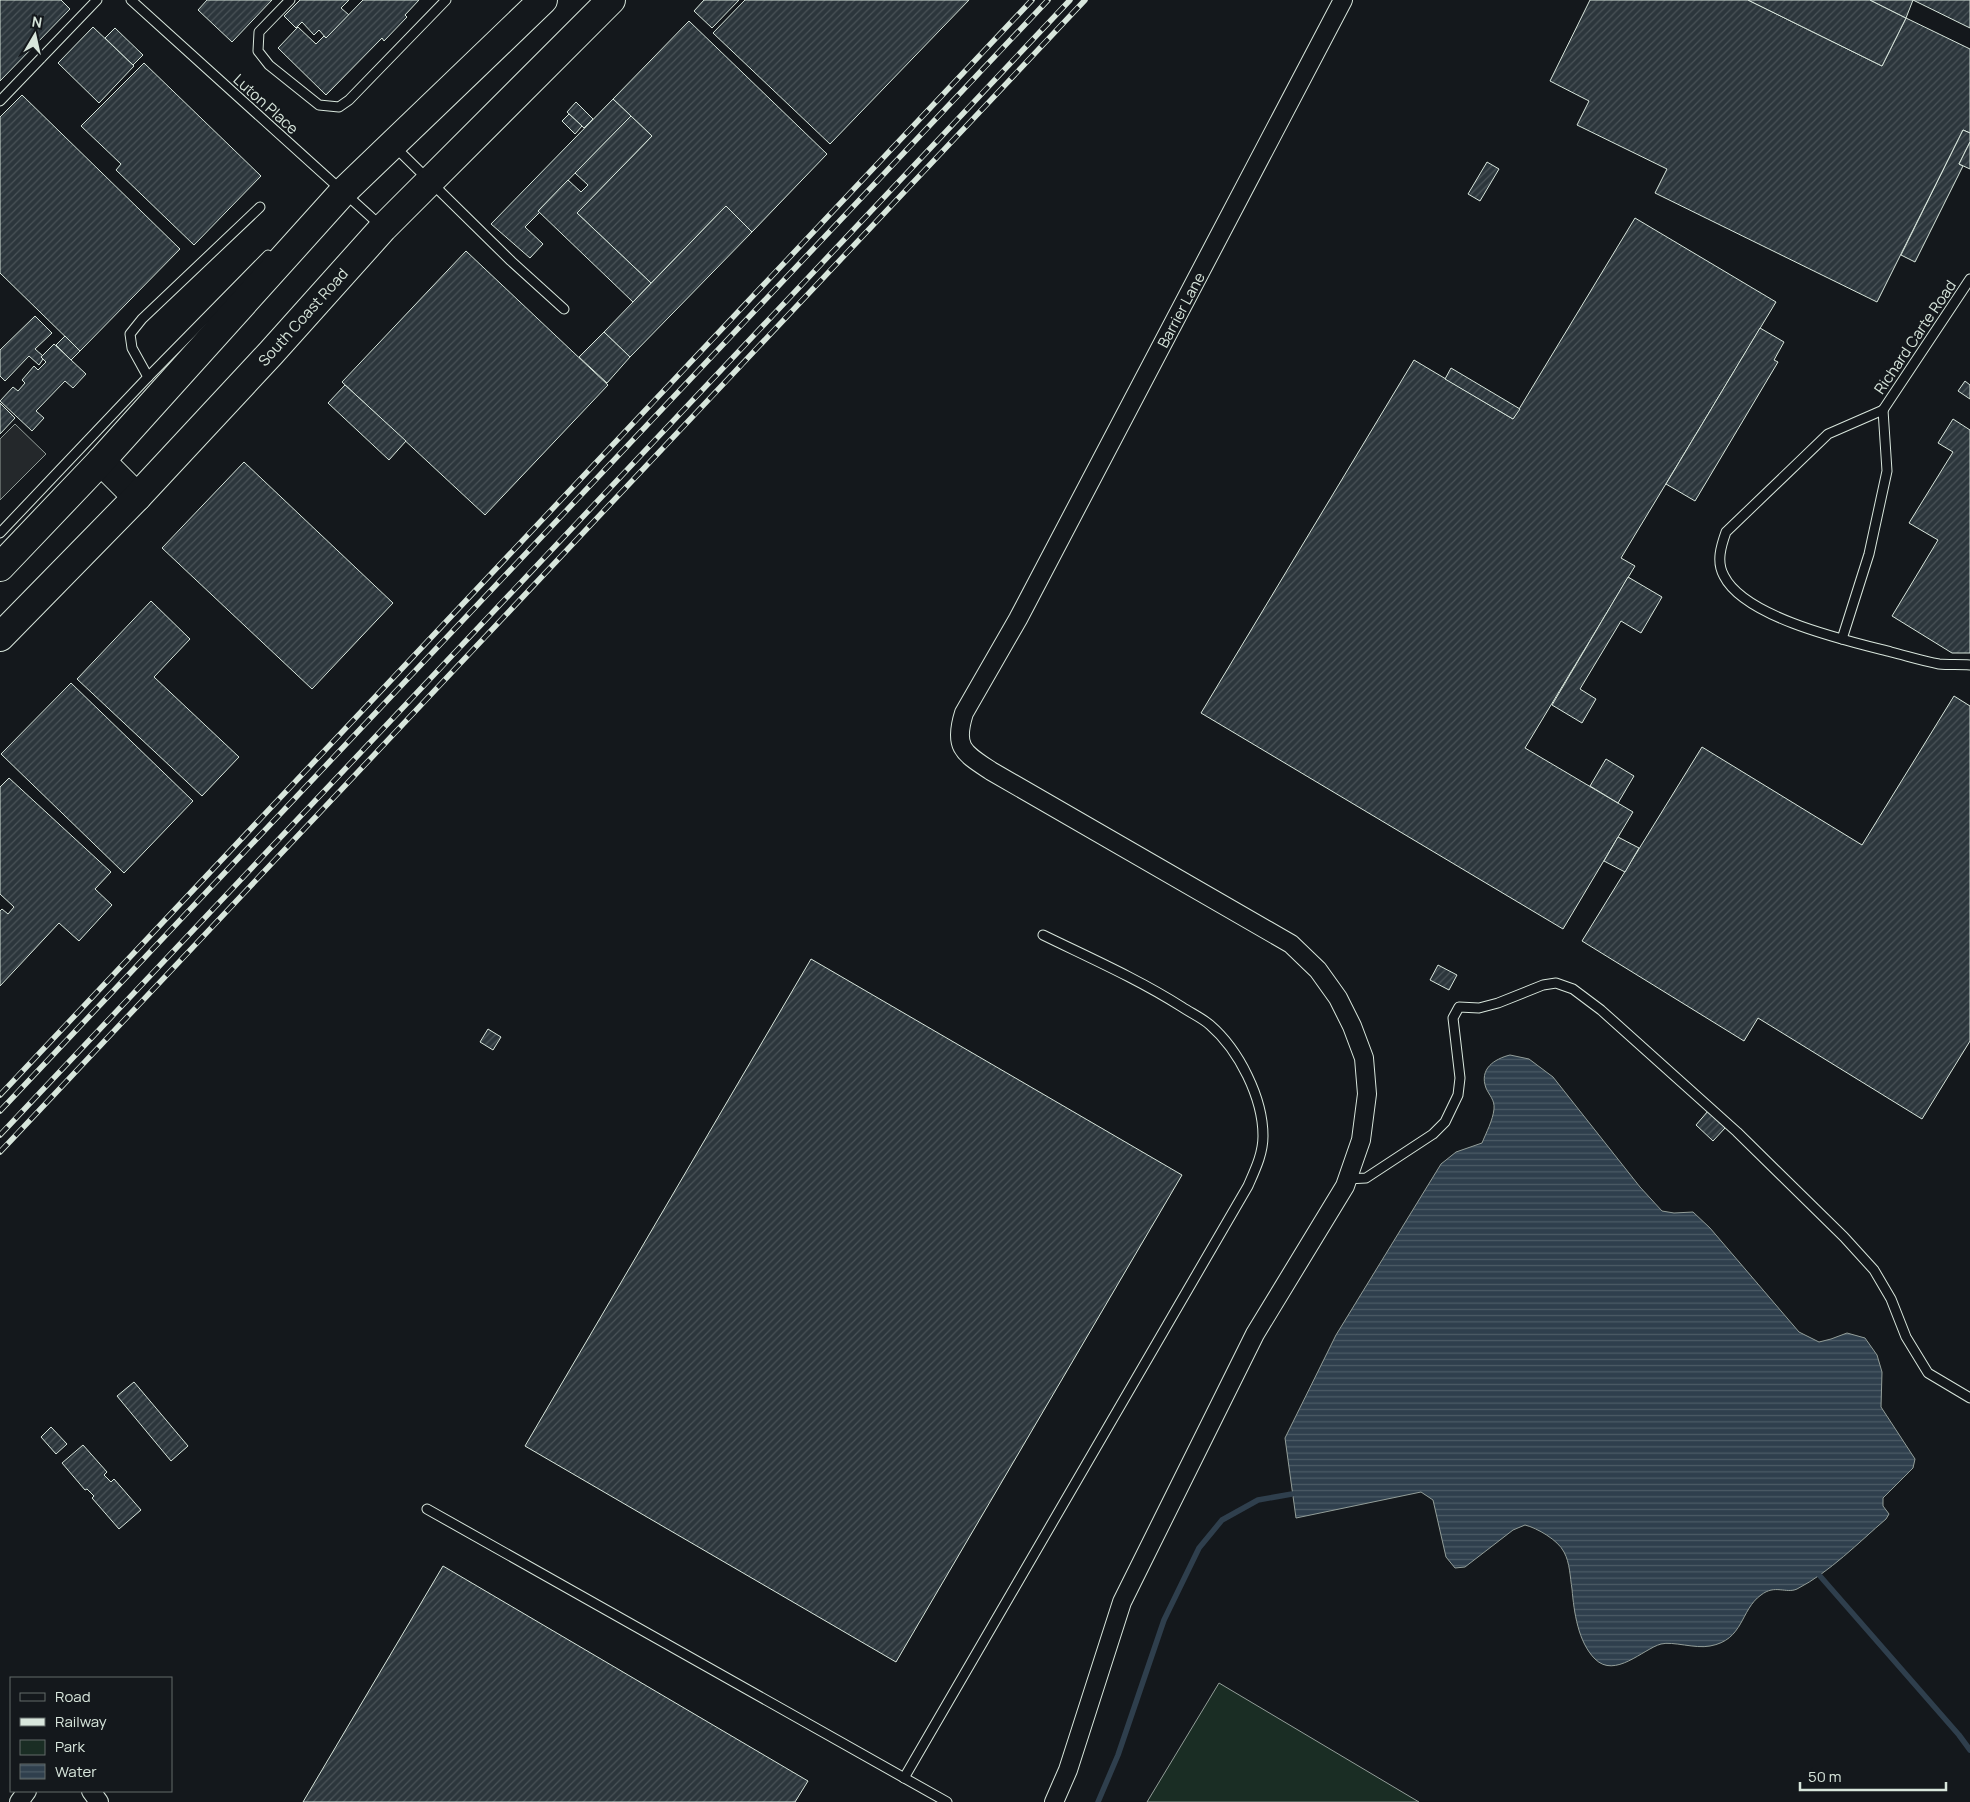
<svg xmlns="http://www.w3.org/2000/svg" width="1970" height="1802" font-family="Manrope,sans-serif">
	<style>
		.green { fill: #1a2d24; stroke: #939e99 }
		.parking { fill: #24282b; stroke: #939e99 }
		.water { fill: url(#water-rules); stroke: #939e99 }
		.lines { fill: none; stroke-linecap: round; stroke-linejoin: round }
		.stream { stroke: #2f3f4d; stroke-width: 5.5 }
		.building { fill: url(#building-hatch); stroke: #d8e6dc }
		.lane-casing { stroke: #d8e6dc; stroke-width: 11 }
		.street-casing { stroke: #d8e6dc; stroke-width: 20 }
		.highway-casing { stroke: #d8e6dc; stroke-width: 30 }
		.lane { stroke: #14181c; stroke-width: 9 }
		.street { stroke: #14181c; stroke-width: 18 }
		.highway { stroke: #14181c; stroke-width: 28 }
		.rail-casing { stroke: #d8e6dc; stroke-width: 5.5 }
		.rail { stroke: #14181c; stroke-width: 4; stroke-dasharray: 11; stroke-linecap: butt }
		.labels { text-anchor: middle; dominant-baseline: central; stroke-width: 4; stroke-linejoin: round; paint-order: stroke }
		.street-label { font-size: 15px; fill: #d8e6dc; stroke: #14181c }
	</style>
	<defs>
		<pattern id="water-rules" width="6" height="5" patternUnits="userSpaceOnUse" patternTransform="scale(1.25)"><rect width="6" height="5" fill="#2f3f4d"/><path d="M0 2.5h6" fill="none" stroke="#4c5b66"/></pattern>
		<pattern id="building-hatch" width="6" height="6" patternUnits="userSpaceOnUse" patternTransform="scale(1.25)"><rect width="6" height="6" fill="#2c363c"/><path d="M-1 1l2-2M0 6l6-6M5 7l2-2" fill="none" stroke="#4a5358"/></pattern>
	</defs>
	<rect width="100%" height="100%" fill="#14181c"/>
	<path class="green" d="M1219 1683 1419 1802H1147Z"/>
	<path class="parking" d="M15 424 46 454 0 500V439Z"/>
	<path class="water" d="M1510 1055 1529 1059 1553 1077 1640 1187 1662 1211 1674 1213 1693 1212 1710 1228 1799 1332 1819 1342 1831 1339 1847 1333 1865 1338 1877 1355 1882 1372 1881 1407 1915 1459 1913 1468 1883 1498V1506L1889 1514 1886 1519C1858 1543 1830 1572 1797 1589 1786 1594 1775 1584 1761 1595 1740 1610 1744 1640 1710 1646 1695 1649 1673 1641 1661 1644 1643 1649 1615 1679 1595 1659 1578 1642 1574 1612 1572 1589 1570 1577 1570 1563 1564 1552 1558 1540 1537 1528 1525 1525L1513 1530 1465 1567 1455 1568 1446 1557 1433 1500 1421 1492 1296 1518 1285 1438 1336 1335 1441 1164 1456 1152 1482 1143C1486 1133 1493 1120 1494 1109 1495 1100 1489 1095 1486 1088 1479 1069 1494 1059 1510 1055Z"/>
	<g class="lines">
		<g class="stream">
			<path d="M1820 1576 1959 1735 1970 1750"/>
			<path d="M1098 1802 1118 1755 1164 1620 1199 1548 1222 1520 1258 1500 1292 1494"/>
		</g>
	</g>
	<g class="building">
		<path d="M0 0H61L70 9 0 81Z"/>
		<path d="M207 0H272L232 42 198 10Z"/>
		<path d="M300 0H349L341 8 349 15 326 38 319 30 314 35 302 22 296 28 284 16Z"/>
		<path d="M363 0H419L405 15 407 17 384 41 382 38 326 95 278 48 298 27 316 44 324 36 326 38Z"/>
		<path d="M704 0H739L712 28 694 11Z"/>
		<path d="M745 0H969L830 144 713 33Z"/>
		<path d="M1590 0H1748L1882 66 1906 18 1970 49V133L1963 130 1877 302 1655 193 1667 169 1577 125 1589 101 1550 81Z"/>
		<path d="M1748 0H1870L1906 18 1882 66Z"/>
		<path d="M1870 0H1913L1906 18Z"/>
		<path d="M1913 0H1970V28Z"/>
		<path d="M689 21 827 154 752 232 726 206 651 283 577 213 652 136 613 99Z"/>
		<path d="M93 27 134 66 99 103 58 63Z"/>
		<path d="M115 28 143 55 133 65 105 38Z"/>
		<path d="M144 63 261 176 194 245 116 170 121 164 81 126Z"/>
		<path d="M22 95 180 249 80 351 0 273V117Z"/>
		<path d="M613 99 631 116 538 211 540 212 525 227 543 244 530 258 491 224Z"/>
		<path d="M576 102 593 119 584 128 567 112Z"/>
		<path d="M569 114 582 126 575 134 562 121Z"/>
		<path d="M631 116 652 136 577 213 651 283 633 302 538 211 568 180 581 192 588 185 575 173Z"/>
		<path d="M1963 130 1970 133V142L1959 164 1963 166 1915 262 1901 255Z"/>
		<path d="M1970 142V169L1959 164Z"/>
		<path d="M1487 162 1499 169 1480 201 1468 194Z"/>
		<path d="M726 206 752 232 630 357 604 332Z"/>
		<path d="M1635 218 1776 302 1621 558 1635 566 1525 748 1633 812 1563 929 1201 713 1414 360 1513 419Z"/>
		<path d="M466 251 608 385 485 515 342 382Z"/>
		<path d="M35 316 52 333 35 349 43 356 41 357 43 359 39 365 29 356 5 381 0 376V350Z"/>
		<path d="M1760 328 1784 342 1774 360 1778 362 1695 501 1666 484Z"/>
		<path d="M604 332 630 357 607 383 579 357Z"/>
		<path d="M65 336 80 351 71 360 56 345Z"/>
		<path d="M54 344 86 374 73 388 65 381 36 411 44 418 32 431 0 401 13 387 18 391 25 383 22 380 34 366 38 370 46 362 41 357Z"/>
		<path d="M1451 368 1520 409 1513 419 1445 379Z"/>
		<path d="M1965 381 1970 385V399L1958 391Z"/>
		<path d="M345 385 406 441 389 460 328 403Z"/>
		<path d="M0 403 15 418 0 434Z"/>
		<path d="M1953 419 1970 430V653H1952L1892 616 1938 540 1909 523 1953 452 1938 443Z"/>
		<path d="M244 462 393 603 312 689 162 548Z"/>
		<path d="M1628 577 1662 597 1641 633 1621 621 1580 689 1596 699 1582 723 1552 705Z"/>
		<path d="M151 601 190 639 154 677 239 757 202 796 77 679Z"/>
		<path d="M71 683 193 801 124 873 1 754Z"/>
		<path d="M1954 696 1970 706V1041L1922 1119 1758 1018 1744 1041 1582 941 1702 747 1862 845Z"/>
		<path d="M1606 759 1634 776 1618 803 1590 786Z"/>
		<path d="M9 778 111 872 95 889 112 905 79 941 59 923 0 986V911L2 909 8 914 14 907 0 894V787Z"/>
		<path d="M1618 837 1639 848 1625 872 1604 861Z"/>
		<path d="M811 959 1182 1175 896 1662 525 1446Z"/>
		<path d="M1438 965 1457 975 1449 990 1430 980Z"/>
		<path d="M488 1029 501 1037 493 1050 480 1042Z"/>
		<path d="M1708 1111 1725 1128 1713 1141 1696 1125Z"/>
		<path d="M134 1382 188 1446 171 1461 117 1396Z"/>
		<path d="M51 1427 67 1444 56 1454 41 1437Z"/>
		<path d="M83 1445 107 1472 104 1475 111 1482 114 1479 141 1510 119 1529 92 1498 94 1496 87 1489 85 1490 62 1463Z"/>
		<path d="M443 1566 808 1781 795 1802H303Z"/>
	</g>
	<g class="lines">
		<g class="lane-casing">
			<g id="lane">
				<path d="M131 0 381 226"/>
				<path d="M290 0 259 32 258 51 269 65 319 105 339 107 349 100 446 0"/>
				<path d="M0 101 97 0"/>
				<path d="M395 147 511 261 564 309"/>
				<path d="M148 377 132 348 130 334 142 319 260 207"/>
				<path d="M1883 410 1828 434 1726 532C1721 546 1716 562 1724 576 1745 618 1848 641 1891 652 1907 656 1923 661 1939 664 1949 665 1960 664 1970 665"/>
				<path d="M1883 410 1970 279"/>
				<path d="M0 533 148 377 268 255"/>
				<path d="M1842 639 1869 554 1887 471 1883 410"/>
				<path d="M1347 1179 1366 1178 1433 1134 1445 1122 1458 1095 1460 1078 1453 1018 1459 1007 1479 1008 1498 1003 1543 985 1556 983 1573 989 1601 1010 1737 1132 1844 1237 1874 1270 1891 1299 1906 1337 1928 1373 1970 1398"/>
				<path d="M427 1509 947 1802"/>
				<path d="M904 1778 1248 1186C1255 1170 1263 1154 1263 1136 1263 1098 1239 1050 1210 1025 1202 1018 1191 1013 1182 1007 1138 979 1090 958 1043 935"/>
			</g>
		</g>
		<g class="street-casing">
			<g id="street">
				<path d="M91 1791 99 1802"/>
				<path d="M19 1802 27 1791"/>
				<path d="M1054 1802 1068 1770 1122 1602 1255 1334 1345 1186 1361 1140 1367 1094 1364 1058 1352 1026 1338 998 1318 970 1291 944 991 771C964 753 953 748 964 713L1018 619 1343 0"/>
			</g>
		</g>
		<g class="highway-casing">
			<g id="highway">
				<path d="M101 461 137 497"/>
				<path d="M0 567 101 461 343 192 543 0"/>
				<path d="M0 637 137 497 271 353 383 228 611 0"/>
			</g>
		</g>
		<use href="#lane" class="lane"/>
		<use href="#street" class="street"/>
		<use href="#highway" class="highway"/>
		<g class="rail-casing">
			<g id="rail">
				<path d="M0 1095 1032 0"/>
				<path d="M0 1111 1048 0"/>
				<path d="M0 1135 1070 0"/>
				<path d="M0 1152 1085 0"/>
			</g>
		</g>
		<use href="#rail" class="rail"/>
	</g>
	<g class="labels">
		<g class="street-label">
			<text transform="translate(266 104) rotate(42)">Luton Place</text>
			<text transform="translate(1181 310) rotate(-62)">Barrier Lane</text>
			<text transform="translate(303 317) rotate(-48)">South Coast Road</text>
			<text transform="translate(1915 337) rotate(-56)">Richard Carte Road</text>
		</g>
	</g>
	<rect x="10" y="1677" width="162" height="115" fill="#14181c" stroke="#626a69"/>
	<rect x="20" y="1693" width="25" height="8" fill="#14181c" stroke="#626a69"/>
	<text x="55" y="1702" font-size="15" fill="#d8e6dc">Road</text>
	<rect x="20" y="1718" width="25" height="8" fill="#d8e6dc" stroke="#626a69"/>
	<text x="55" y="1727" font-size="15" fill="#d8e6dc">Railway</text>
	<rect x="20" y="1740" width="25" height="15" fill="#1a2d24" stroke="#626a69"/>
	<text x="55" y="1752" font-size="15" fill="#d8e6dc">Park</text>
	<rect x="20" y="1764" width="25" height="15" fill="url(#water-rules)" stroke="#626a69"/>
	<text x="55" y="1777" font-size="15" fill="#d8e6dc">Water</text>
	<g transform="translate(35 35) rotate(9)" stroke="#14181c" stroke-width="4" paint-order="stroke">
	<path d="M0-4L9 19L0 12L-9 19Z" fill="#d8e6dc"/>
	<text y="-8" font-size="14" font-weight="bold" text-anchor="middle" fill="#d8e6dc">N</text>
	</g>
	<path d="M1800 1782v8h146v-8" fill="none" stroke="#d8e6dc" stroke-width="2.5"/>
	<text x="1808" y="1782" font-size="15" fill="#d8e6dc" stroke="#14181c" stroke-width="4" paint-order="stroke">50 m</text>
</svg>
